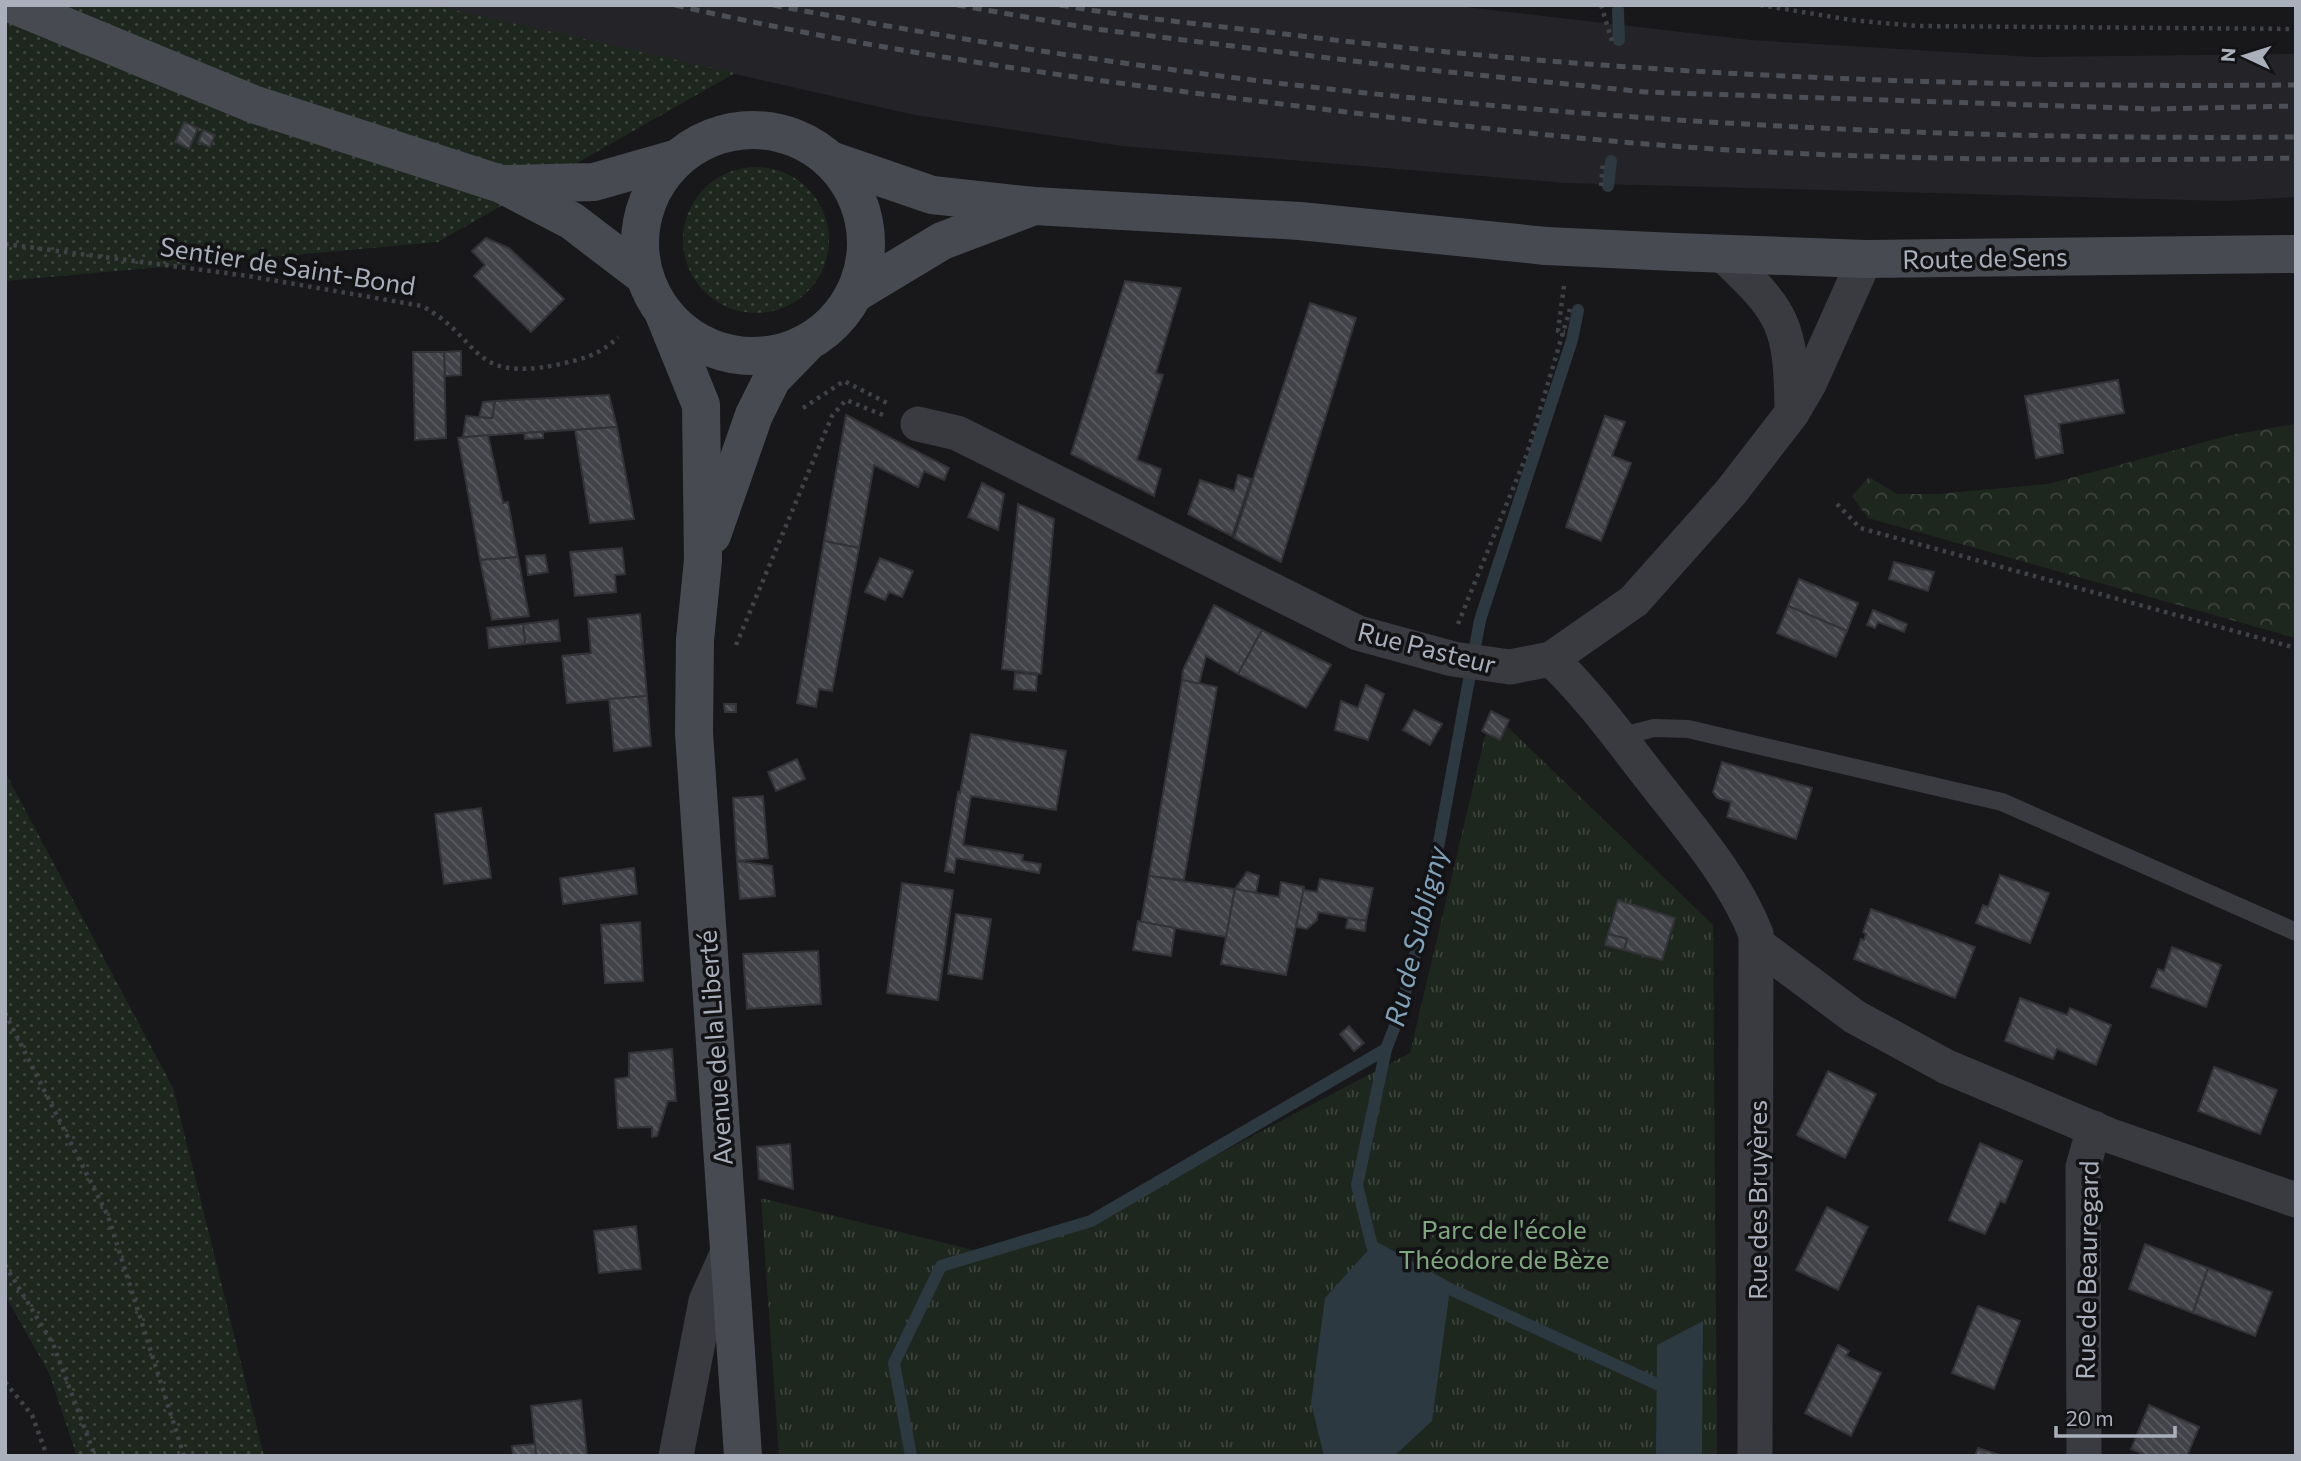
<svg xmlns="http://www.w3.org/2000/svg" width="2301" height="1461" font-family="Commissioner,sans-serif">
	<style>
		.built { fill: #242428 }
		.grass { fill: url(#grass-dots) }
		.forest { fill: url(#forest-crowns) }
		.park { fill: url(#park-tufts) }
		.water { fill: #2d3941 }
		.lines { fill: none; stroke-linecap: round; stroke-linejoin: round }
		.stream { stroke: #2d3941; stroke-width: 12 }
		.building { fill: url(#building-back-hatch); stroke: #323237; stroke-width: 2 }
		.path { stroke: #3f4247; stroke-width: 4.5; stroke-dasharray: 3.5 5; stroke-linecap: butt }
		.lane { stroke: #393b40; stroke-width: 18 }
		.street { stroke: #393b40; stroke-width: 35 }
		.secondary { stroke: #474a51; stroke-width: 38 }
		.rail { stroke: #4c4f56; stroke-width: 5; stroke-dasharray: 9 7; stroke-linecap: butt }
		.secondary-bridge { stroke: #474a51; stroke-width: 38 }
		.labels { text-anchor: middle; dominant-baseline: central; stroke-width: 7; stroke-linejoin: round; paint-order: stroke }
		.street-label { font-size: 26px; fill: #a9b0bc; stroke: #131316 }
		.park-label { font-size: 26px; fill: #7fa87f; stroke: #131316 }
		.water-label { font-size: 28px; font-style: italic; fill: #7ea2ba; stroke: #131316 }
	</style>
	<defs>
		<pattern id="grass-dots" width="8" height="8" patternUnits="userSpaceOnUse" patternTransform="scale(1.75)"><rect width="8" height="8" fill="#1e271e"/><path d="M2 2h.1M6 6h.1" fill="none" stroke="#3c443d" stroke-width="1.8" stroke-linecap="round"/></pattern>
		<pattern id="forest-crowns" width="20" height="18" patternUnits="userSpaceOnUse" patternTransform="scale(1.75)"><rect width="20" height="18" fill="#1e271e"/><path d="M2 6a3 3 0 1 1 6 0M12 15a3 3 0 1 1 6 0" fill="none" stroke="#3c443d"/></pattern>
		<pattern id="park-tufts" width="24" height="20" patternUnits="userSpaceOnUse" patternTransform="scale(1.75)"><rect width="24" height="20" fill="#1e271e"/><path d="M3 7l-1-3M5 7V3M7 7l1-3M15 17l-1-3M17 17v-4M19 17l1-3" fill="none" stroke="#3c443d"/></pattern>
		<pattern id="building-back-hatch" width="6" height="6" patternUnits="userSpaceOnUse" patternTransform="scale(1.75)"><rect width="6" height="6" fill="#424348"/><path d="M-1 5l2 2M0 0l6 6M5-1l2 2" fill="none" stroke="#5a5c60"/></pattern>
	</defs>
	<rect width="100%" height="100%" fill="#18181b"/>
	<path class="built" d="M432 5H1449L1751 40 2033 57 2296 54V197L2225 201 1565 183 1122 146 915 115Z"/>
	<g class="grass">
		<path d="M5 5H432L735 73 438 242 5 281Z"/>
		<circle cx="756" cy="240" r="73"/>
		<path d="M5 772 173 1088 264 1456H77L49 1373 5 1295Z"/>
	</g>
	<path class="forest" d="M2296 424V638L1868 518 1852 496 1869 477 1897 494H1937L2048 484 2231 435Z"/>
	<path class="park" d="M1491 711 1713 925 1717 1456H779L761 1198 986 1253 1091 1221 1410 1053Z"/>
	<g class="water">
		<path d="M1372 1246 1450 1289 1432 1421 1394 1456H1324L1311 1403 1325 1298Z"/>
		<path d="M1703 1321 1702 1456H1656L1657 1345Z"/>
	</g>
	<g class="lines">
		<g class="stream">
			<path d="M1618 10 1619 40"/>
			<path d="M1608 186 1611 161"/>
			<path d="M1386 1049 1357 1185 1372 1246 1450 1289 1657 1384"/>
			<path d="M911 1456 894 1363 941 1266 1091 1221 1386 1049 1399 1016 1426 913 1480 620 1572 340 1578 310"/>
		</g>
	</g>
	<g class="building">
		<path d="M184 122 198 128 189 149 175 142Z"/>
		<path d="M203 130 215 135 210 147 198 142Z"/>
		<path d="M486 238 509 248 564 299 531 332 474 276 485 265 472 251Z"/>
		<path d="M1125 281 1181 288 1156 373 1163 375 1137 460 1161 469 1154 496 1071 454Z"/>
		<path d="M1310 303 1356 318 1281 562 1234 538Z"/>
		<path d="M461 351V375L445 376 444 352Z"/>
		<path d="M413 352H444L446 438 415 440Z"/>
		<path d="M2118 380 2124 413 2059 424 2063 453 2036 458 2025 396Z"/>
		<path d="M609 395 617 427 463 437 466 416 492 418 495 401Z"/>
		<path d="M495 401 492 418 479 417 483 402Z"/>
		<path d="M846 415 949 468 944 480 924 471 918 487 874 465 859 548 824 541Z"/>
		<path d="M1605 416 1625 422 1612 456 1631 463 1601 541 1566 527Z"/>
		<path d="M617 427 634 519 590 523 575 430Z"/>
		<path d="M543 432V438L525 439 524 433Z"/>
		<path d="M488 435 503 503 508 502 518 557 480 560 458 438Z"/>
		<path d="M1238 475 1251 479 1232 536 1188 514 1200 480 1234 491Z"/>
		<path d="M982 483 1004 494 998 530 968 517Z"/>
		<path d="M1018 504 1054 519 1041 674 1002 669Z"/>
		<path d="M824 541 859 548 832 691 819 689 816 707 797 703Z"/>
		<path d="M622 548 625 574 615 575 616 592 575 596 570 552Z"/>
		<path d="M545 555 548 572 528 575 526 556Z"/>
		<path d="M518 557 529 616 492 620 480 560Z"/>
		<path d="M880 558 913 571 902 597 889 592 885 600 865 592Z"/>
		<path d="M1894 562 1934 572 1928 591 1889 579Z"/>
		<path d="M1799 579 1858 603 1847 631 1788 606Z"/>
		<path d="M1214 605 1262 630 1238 674 1206 656 1199 684 1182 680 1183 670Z"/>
		<path d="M1788 606 1847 631 1836 657 1777 633Z"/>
		<path d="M1873 610 1907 624 1904 632 1878 622 1875 628 1867 625Z"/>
		<path d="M640 614 647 696 567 703 562 656 591 653 588 619Z"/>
		<path d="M558 620 560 641 525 644 523 624Z"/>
		<path d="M523 624 525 644 489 648 487 628Z"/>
		<path d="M1262 630 1331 665 1306 708 1238 674Z"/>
		<path d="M1015 673 1037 675 1036 691 1014 689Z"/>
		<path d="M1182 680 1217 687 1184 880 1149 876Z"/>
		<path d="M1366 685 1384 694 1368 740 1335 730 1341 701 1358 708Z"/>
		<path d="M647 696 651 746 614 751 609 699Z"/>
		<path d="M724 704H736V712H725Z"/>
		<path d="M1414 710 1442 724 1430 745 1403 730Z"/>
		<path d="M1491 711 1509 720 1500 740 1482 731Z"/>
		<path d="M971 734 1066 751 1056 810 971 796 963 845 1023 855 1022 861 1041 864 1039 873 956 858 954 873 945 871 958 792 960 793Z"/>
		<path d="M797 759 805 779 776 791 768 772Z"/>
		<path d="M1722 762 1812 788 1796 839 1727 817 1731 802 1717 798 1713 792Z"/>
		<path d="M763 796 768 858 737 861 733 798Z"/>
		<path d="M481 808 491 878 444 884 435 814Z"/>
		<path d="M737 861 772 866 775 896 740 899Z"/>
		<path d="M634 868 637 894 563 904 560 878Z"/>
		<path d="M1247 872 1259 876 1256 893 1235 889Z"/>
		<path d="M2000 875 2049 893 2030 943 1976 923 1983 905 1988 907Z"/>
		<path d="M1149 876 1235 889 1226 937 1141 922Z"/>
		<path d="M1320 879 1373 888 1366 921 1318 912 1317 920 1307 929 1296 927 1303 890 1317 892Z"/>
		<path d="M1281 882 1304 887 1286 975 1221 964 1235 889 1279 897Z"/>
		<path d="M902 883 953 890 938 1000 887 993Z"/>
		<path d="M1618 900 1675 918 1662 960 1624 950 1627 939 1608 934Z"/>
		<path d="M1871 909 1975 947 1955 998 1854 959 1861 939 1864 940 1866 934 1863 932Z"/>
		<path d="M956 914 991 919 982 979 948 974Z"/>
		<path d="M1348 918 1366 921 1365 931 1346 928Z"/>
		<path d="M1138 921 1175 928 1171 956 1133 950Z"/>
		<path d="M640 922 643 981 605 983 601 925Z"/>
		<path d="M1608 934 1627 939 1624 950 1605 945Z"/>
		<path d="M2172 947 2221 965 2206 1007 2151 987 2158 969 2164 971Z"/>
		<path d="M818 951 821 1004 747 1009 743 954Z"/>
		<path d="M2020 998 2067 1015 2070 1008 2111 1025 2096 1065 2057 1049 2053 1059 2005 1041Z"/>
		<path d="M1349 1026 1364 1043 1354 1051 1340 1034Z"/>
		<path d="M672 1049 676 1101H668L657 1136 652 1137V1127L618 1128 615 1079 629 1077V1053Z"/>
		<path d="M2214 1067 2277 1090 2260 1134 2198 1111Z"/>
		<path d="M1828 1071 1876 1094 1845 1158 1797 1135Z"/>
		<path d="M1980 1143 2022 1161 2005 1203 2000 1201 1985 1234 1949 1220Z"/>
		<path d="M790 1144 793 1189 759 1179 757 1147Z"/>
		<path d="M1827 1207 1868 1227 1838 1290 1796 1270Z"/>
		<path d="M636 1226 641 1269 599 1273 594 1231Z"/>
		<path d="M2145 1244 2208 1268 2193 1313 2129 1289Z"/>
		<path d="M2208 1268 2272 1292 2255 1336 2193 1313Z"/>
		<path d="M1978 1306 2020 1321 1994 1389 1952 1373Z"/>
		<path d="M1838 1345 1849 1351 1846 1356 1881 1373 1851 1436 1805 1413Z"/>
		<path d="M581 1400 587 1456H536L531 1406Z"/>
		<path d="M2149 1405 2199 1427 2187 1456H2147L2131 1449Z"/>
		<path d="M535 1444 536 1456H513L512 1446Z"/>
		<path d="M1978 1448 2003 1456H1975Z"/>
	</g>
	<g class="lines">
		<g class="path">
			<path d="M1601 5 1612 41"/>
			<path d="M1760 5 1851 20 1917 26 2296 29"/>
			<path d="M1601 186 1603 162"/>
			<path d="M5 244 248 276 422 306C483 339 468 382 556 365 582 359 599 356 618 337"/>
			<path d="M1564 286 1558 331 1565 332"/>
			<path d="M803 408 844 381 889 404"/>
			<path d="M1837 504 1860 528 2296 648"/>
			<path d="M1458 624 1527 454 1570 309"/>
			<path d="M736 645 832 416 846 400 883 415"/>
			<path d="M5 1013 108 1216 184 1456"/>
			<path d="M5 1265 53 1344 95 1456"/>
			<path d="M5 1382 32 1415 47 1456"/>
		</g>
		<path class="lane" d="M1619 737 1654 728 1688 729 2002 802 2296 932"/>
		<g class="street">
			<path d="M1722 254C1785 313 1791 325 1792 411"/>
			<path d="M918 424 957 433 1358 633 1453 659 1510 667 1551 659 1634 601 1731 492 1792 413 1809 384 1865 259"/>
			<path d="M1551 659C1589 695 1619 737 1651 778 1689 827 1733 876 1756 934L1755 1456"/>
			<path d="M1757 944 1855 1017 1945 1066 2111 1136 2296 1200"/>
			<path d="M676 1456 706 1301 728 1252"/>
			<path d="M2084 1456 2083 1167 2094 1128"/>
		</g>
		<g class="secondary">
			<path d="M14 5 253 104 501 184 572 221 644 276"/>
			<circle cx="753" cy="243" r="113"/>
			<path d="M830 160 932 195 1034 206 1300 221 1546 246"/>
			<path d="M506 184 594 182 678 158"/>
			<path d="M1675 252 1865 259 2296 254"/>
			<path d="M854 294 942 241 1029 208"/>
			<path d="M664 314 701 405 703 560 695 640 694 733 743 1456"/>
			<path d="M712 535 754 415 772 379 806 344"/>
		</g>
		<g class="rail">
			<path d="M675 5C862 48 1051 75 1241 99 1403 119 1566 140 1730 150 1918 161 2108 161 2296 158"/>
			<path d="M773 5C1275 101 1786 142 2296 137"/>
			<path d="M957 5 1095 29 1410 68 1645 92 2154 109 2296 106"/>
			<path d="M1060 5C1140 19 1221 26 1301 36 1631 76 1963 88 2296 85"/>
		</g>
		<path class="secondary-bridge" d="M1546 246 1675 252"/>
	</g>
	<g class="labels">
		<g class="street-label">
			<text transform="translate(1985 257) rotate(-1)">Route de Sens</text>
			<text transform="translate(288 265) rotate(9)">Sentier de Saint-Bond</text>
			<text transform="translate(1427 647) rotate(14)">Rue Pasteur</text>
			<text transform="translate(714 1048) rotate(-94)">Avenue de la Liberté</text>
			<text transform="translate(1756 1200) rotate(-90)">Rue des Bruyères</text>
			<text transform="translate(2086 1270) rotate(-89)">Rue de Beauregard</text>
		</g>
		<g class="park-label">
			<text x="1504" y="1228">Parc de l'école<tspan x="1504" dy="30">Théodore de Bèze</tspan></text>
		</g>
		<g class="water-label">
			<text transform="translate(1415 936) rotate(-76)">Ru de Subligny</text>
		</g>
	</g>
	<rect width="2301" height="1461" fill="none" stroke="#a9b0bc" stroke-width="14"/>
	<g transform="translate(2245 56) rotate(274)" stroke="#131316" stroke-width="5" paint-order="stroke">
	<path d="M0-5L12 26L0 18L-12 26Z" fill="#a9b0bc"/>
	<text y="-10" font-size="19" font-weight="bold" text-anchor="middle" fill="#a9b0bc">N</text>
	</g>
	<path d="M2056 1426v10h119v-10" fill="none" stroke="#a9b0bc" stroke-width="3.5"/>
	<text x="2066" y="1426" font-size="21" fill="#a9b0bc" stroke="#131316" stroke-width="5" paint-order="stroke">20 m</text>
</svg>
